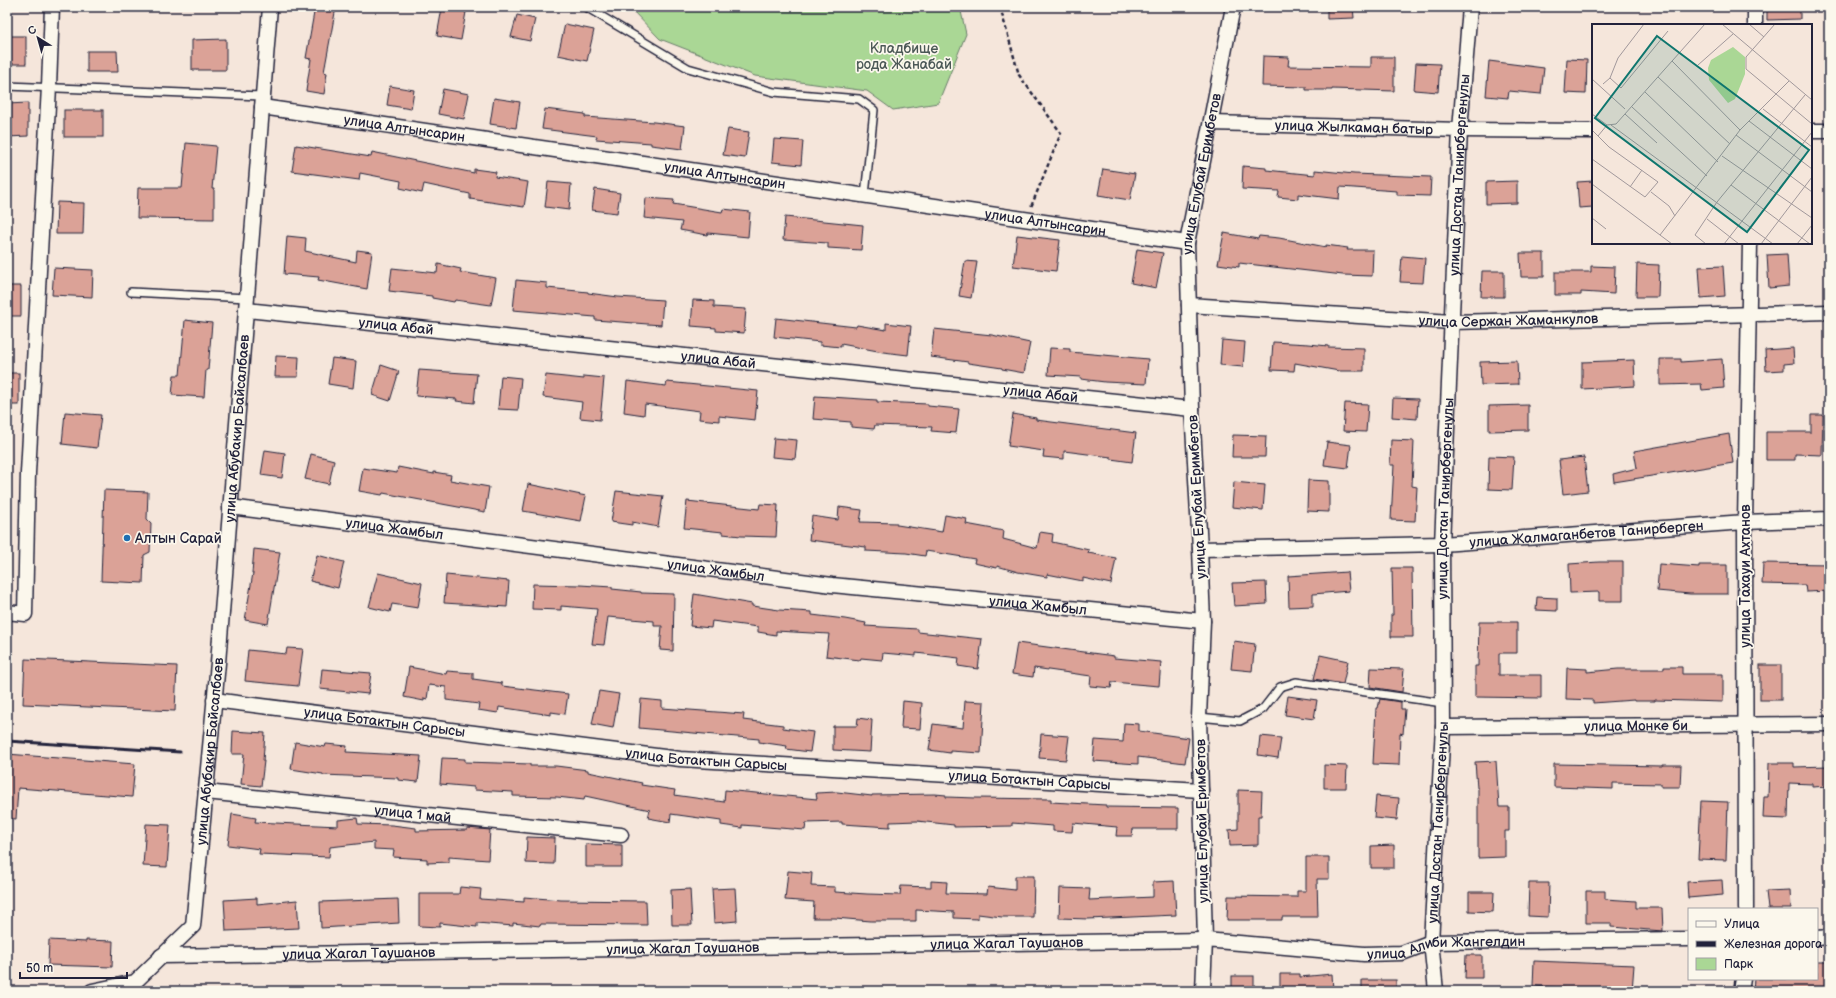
<svg xmlns="http://www.w3.org/2000/svg" width="1836" height="998" font-family="'Balsamiq Sans',sans-serif">
	<style>
		.green { fill: #aad795; stroke: #667c68 }
		.building { fill: #dba297; stroke: #22223b }
		.lines { fill: none; stroke-linecap: round; stroke-linejoin: round }
		.service-casing { stroke: #22223b; stroke-width: 10 }
		.minor-casing { stroke: #22223b; stroke-width: 17 }
		.path { stroke: #22223b; stroke-width: 2.5; stroke-dasharray: 4 3; stroke-linecap: butt }
		.service { stroke: #fbf7ec; stroke-width: 7 }
		.minor { stroke: #fbf7ec; stroke-width: 14 }
		.rail { stroke: #22223b; stroke-width: 3 }
		.poi-dot { fill: #1f6fb2; stroke: #fbf7ec; stroke-width: 1.5 }
		.labels { text-anchor: middle; dominant-baseline: central; stroke-width: 3.5; stroke-linejoin: round; paint-order: stroke }
		.park-label { font-size: 14px; fill: #4b5856; stroke: #fbf7ec }
		.street-label { font-size: 14px; fill: #22223b; stroke: #fbf7ec }
		.poi-label { font-size: 14px; fill: #22223b; stroke: #fbf7ec; text-anchor: start }
		.inset-road { fill: none; stroke: #a1989b; stroke-width: 1 }
		.view { fill: #0f766e; fill-opacity: 0.15; stroke: #0f766e; stroke-width: 2 }
		.inset-edge { fill: none; stroke: #22223b; stroke-width: 2 }
	</style>
	<rect width="100%" height="100%" fill="#f5e6db"/>
	<filter id="ink" filterUnits="userSpaceOnUse"><feTurbulence type="fractalNoise" baseFrequency=".025" numOctaves="2"/><feDisplacementMap in="SourceGraphic" scale="8" xChannelSelector="R" yChannelSelector="G"/><feConvolveMatrix kernelMatrix="1 2 1 2 8 2 1 2 1" color-interpolation-filters="sRGB"/></filter>
	<g filter="url(#ink)">
		<path class="green" d="M629 7H960L966 34 938 103 893 110 867 91 755 76 660 39Z"/>
		<g class="building">
			<path d="M315 7H336L324 72 327 73 324 94 306 91 311 59 306 58Z"/>
			<path d="M1327 7H1353L1354 18 1327 19Z"/>
			<path d="M1767 7H1800V19L1767 20Z"/>
			<path d="M442 8 466 12 461 40 437 36Z"/>
			<path d="M517 15 535 19 530 41 511 37Z"/>
			<path d="M565 24 594 30 587 61 558 55Z"/>
			<rect x="7" y="36" width="19" height="28"/>
			<path d="M226 39V70H192V40Z"/>
			<path d="M87 51H117L118 72H87Z"/>
			<path d="M1263 56 1289 57 1288 66 1371 67V57H1394V91L1332 89V90H1306V87L1262 86Z"/>
			<path d="M1567 59 1587 60 1586 94 1565 93Z"/>
			<path d="M1489 61 1544 68 1541 94 1509 91 1508 98 1486 96Z"/>
			<path d="M1416 63 1440 64 1438 92 1414 90Z"/>
			<path d="M390 86 414 90 411 109 387 105Z"/>
			<path d="M443 89 469 94 464 119 438 114Z"/>
			<path d="M494 98 520 102 516 128 490 124Z"/>
			<path d="M28 103V136L7 137V104Z"/>
			<path d="M545 109 585 114V117L654 122 685 126 682 149 651 145V143L596 139 597 136 542 129Z"/>
			<rect x="64" y="110" width="39" height="27"/>
			<path d="M728 129 749 132 745 158 723 155Z"/>
			<path d="M774 139 803 141 801 165 772 162Z"/>
			<path d="M186 143 216 146 212 189H214V219L137 218 138 188H182Z"/>
			<path d="M296 145 371 157 372 152 474 173V169L496 172 495 177 528 182 524 207 470 199V194L424 184 422 193 400 188 401 181 360 173 359 180 292 171Z"/>
			<path d="M1243 166 1266 168V170L1315 175V170L1354 174 1431 177 1430 196 1397 195V191L1340 187 1339 199 1298 194V199L1278 197 1279 191 1242 189Z"/>
			<path d="M1103 169 1135 174 1130 200 1098 195Z"/>
			<path d="M1517 181V203L1486 204V182Z"/>
			<path d="M1593 181V207L1579 208 1577 182Z"/>
			<path d="M548 182 571 184 569 210 545 207Z"/>
			<path d="M595 189 620 193 617 213 592 210Z"/>
			<path d="M646 198 674 200 673 204 722 212 723 209 750 212 748 237 708 233 707 235 680 230 682 222 644 218Z"/>
			<path d="M57 202 84 203 83 234H56Z"/>
			<path d="M785 217 863 225 861 250 828 248V243L783 240Z"/>
			<path d="M1224 233 1258 239 1259 236 1279 238 1326 247V245L1348 248 1347 250H1373L1372 276 1343 275 1239 263V267L1218 264Z"/>
			<path d="M1017 235 1060 240 1056 271 1013 266Z"/>
			<path d="M287 236 306 238 305 251 356 262 357 250 372 252 367 289 318 280 319 277 284 274Z"/>
			<path d="M1137 249 1163 253 1156 288 1131 283Z"/>
			<path d="M1520 253H1544V277H1521Z"/>
			<path d="M1787 254 1789 286 1769 288 1767 255Z"/>
			<path d="M1402 256 1425 258 1423 283 1400 282Z"/>
			<path d="M965 261 977 262 971 298 959 296Z"/>
			<path d="M438 264 461 269 460 272 496 278 491 305 455 300 454 302 432 298V296L389 291 392 268 437 273Z"/>
			<path d="M1637 264 1659 265 1658 297H1636Z"/>
			<path d="M1591 266 1615 267 1614 294 1581 292V295H1555V272H1591Z"/>
			<path d="M1723 266 1725 296 1701 298 1699 267Z"/>
			<path d="M54 268 93 270 92 297 52 295Z"/>
			<path d="M1482 271H1504V297H1481Z"/>
			<path d="M516 280 547 283V288L588 292V293L618 297 663 300 661 325 595 320V317L513 310Z"/>
			<rect x="7" y="286" width="14" height="30"/>
			<path d="M693 300 714 301V307L746 309 744 333 716 331V328L691 326Z"/>
			<path d="M776 318 856 327 857 325 886 330V323L911 326 908 355 883 352 841 344V347L820 345V342L774 337Z"/>
			<path d="M185 320 212 323 208 370H206L204 397 172 395 174 375H180Z"/>
			<path d="M934 329 992 335 1030 343 1024 373 1002 369V368L968 363V362L931 357Z"/>
			<path d="M1222 340 1245 342 1243 367 1220 365Z"/>
			<path d="M1273 342 1309 344 1328 346V347L1364 348V371H1339L1295 363 1294 371 1271 370Z"/>
			<path d="M1050 348 1070 349V352L1148 359 1146 384 1105 382 1081 379V377L1048 375Z"/>
			<path d="M1793 348 1794 363 1784 364V370L1766 371 1765 350Z"/>
			<path d="M276 356 299 357 298 377H275Z"/>
			<path d="M332 358 356 361 353 388 328 384Z"/>
			<path d="M1660 359H1681V362L1722 359 1724 388 1702 390 1701 384 1660 385Z"/>
			<path d="M1634 360 1635 386 1582 389V362Z"/>
			<path d="M1517 361 1518 384 1481 385 1480 362Z"/>
			<path d="M381 365 399 371 390 401 372 395Z"/>
			<path d="M419 370 477 374 474 403 456 401 457 399 416 396Z"/>
			<rect x="7" y="373" width="12" height="32"/>
			<path d="M546 375 584 379V376L604 378 600 420 580 418 582 402 543 397Z"/>
			<path d="M501 376 521 378 518 410 498 409Z"/>
			<path d="M627 381 666 386 667 382 758 391 755 420 719 416V421L699 419 700 411 645 404 644 415 624 412Z"/>
			<path d="M815 396 877 400V402L928 404V406L959 409 956 433 931 431 932 427 875 425 874 429 851 427V422L813 419Z"/>
			<path d="M1393 398 1418 399 1417 419 1392 417Z"/>
			<path d="M1345 403 1368 404 1366 432 1343 431Z"/>
			<path d="M1528 405V430L1489 431V406Z"/>
			<path d="M65 412 101 415 97 448 62 444Z"/>
			<path d="M1013 414 1036 418V420L1136 433 1132 462 1111 459V457L1064 451V459L1043 457 1044 451 1008 446Z"/>
			<path d="M1811 415H1823L1822 455 1795 454V460H1766V432H1811Z"/>
			<path d="M1729 434 1733 463 1614 482 1613 474 1637 468 1634 451Z"/>
			<path d="M1233 435 1266 436 1265 457H1232Z"/>
			<path d="M774 438 797 440 795 459 772 457Z"/>
			<path d="M1391 440 1414 441 1412 486 1417 487 1415 521 1391 520 1394 465H1390Z"/>
			<path d="M1327 442 1351 445 1348 468 1324 465Z"/>
			<path d="M265 450 285 453 282 478 261 475Z"/>
			<path d="M311 454 334 460 329 484 305 479Z"/>
			<path d="M1489 456 1514 457 1512 490 1488 489Z"/>
			<path d="M1584 457 1588 491 1563 494 1559 460Z"/>
			<path d="M398 467 434 474V472L451 475 450 480 489 487 485 512 383 493 382 495 359 491 363 468 397 473Z"/>
			<path d="M1308 480 1329 481V512L1307 511Z"/>
			<path d="M1234 482 1265 485 1263 510 1232 507Z"/>
			<path d="M528 484 586 496 581 521 523 511Z"/>
			<path d="M104 490 148 492 147 519 151 523 150 552 144 555 143 583 101 581Z"/>
			<path d="M616 491 663 496 658 527 632 522V525L611 522Z"/>
			<path d="M687 501 759 509 760 504 778 505 776 537 741 536 723 534V532L684 528Z"/>
			<path d="M839 507 862 510 860 522 897 523V525L942 532 945 515 967 519 966 524 1004 531 1003 539 1037 548 1040 532 1053 534 1052 542 1089 550 1088 553 1116 558 1111 584 1083 578V581L1047 574V577L1018 572 997 566V568L974 563 975 559 926 551 925 556 906 553 866 551V547L809 540 812 516 838 520Z"/>
			<path d="M254 549 280 552 268 624 245 620 253 573H252Z"/>
			<path d="M317 555 344 562 338 588 310 581Z"/>
			<path d="M1599 562H1623V601H1599V592L1570 593 1569 564Z"/>
			<path d="M1763 563 1829 564V591L1806 592 1805 585 1762 584Z"/>
			<path d="M1659 564 1699 567V565H1727V594H1690L1657 591Z"/>
			<path d="M1392 568H1412L1413 637H1391V615H1393Z"/>
			<path d="M1347 572 1349 591 1313 594V606L1289 607 1288 576Z"/>
			<path d="M378 573 422 583 418 608 392 604 390 612 369 607Z"/>
			<path d="M446 575 509 581 507 607 444 603Z"/>
			<path d="M1266 582 1267 604 1234 606 1232 583Z"/>
			<path d="M533 584 580 585 612 587V589L641 592V593L674 594 673 651 660 650 662 626H654V621L608 617 604 645 592 644 597 609 561 606V610L532 609Z"/>
			<path d="M694 594 752 604V606L779 610 812 612V615L845 619 866 623 865 626 918 629V632L982 639 978 669 958 666 959 658 916 653V656L883 653 882 660 861 658 860 660 826 656 829 634 776 631V635L758 632V627L712 621 711 628 690 626Z"/>
			<path d="M1537 597 1557 598V611L1536 610Z"/>
			<path d="M1479 622H1517V653H1499V675H1541V698L1475 697V666H1478Z"/>
			<path d="M1234 641 1255 644 1252 671 1231 669Z"/>
			<path d="M1017 643 1114 656V658L1161 662 1159 686 1112 682 1111 688 1090 686 1091 676 1034 668 1033 677 1012 674Z"/>
			<path d="M287 648 303 649 298 686 245 681 248 650 286 654Z"/>
			<path d="M1320 655 1348 661 1343 684 1314 679Z"/>
			<path d="M25 659 177 666 175 711 23 704Z"/>
			<rect x="1760" y="665" width="21" height="35"/>
			<path d="M409 667 446 674 447 671 473 673V679L502 683V686L568 694 565 714 551 712V715L499 707 498 713 478 710 479 704 446 700V687L429 685 427 699 424 698V701L404 697Z"/>
			<path d="M1664 667H1682V674H1723V702L1655 700V701H1634V700L1593 703V700L1566 699 1567 668 1587 669V672L1618 669H1664Z"/>
			<path d="M1371 668 1404 669 1402 692 1370 687Z"/>
			<path d="M322 669 371 673 368 694 320 689Z"/>
			<path d="M599 691 619 694 613 728 592 724Z"/>
			<path d="M1288 696 1317 700 1314 719 1285 715Z"/>
			<path d="M641 699 662 701V708L744 714 743 720 783 725V728L813 732 810 752 786 749 787 746 759 742V739L639 728Z"/>
			<path d="M1380 699 1401 702V709H1405L1403 734 1400 733 1399 765 1373 764 1376 708H1378Z"/>
			<path d="M903 701 922 703 920 729 901 728Z"/>
			<path d="M965 701 984 702 981 753 950 751V753L929 750 933 724 963 728Z"/>
			<path d="M858 718 872 720 870 752 833 750V726H857Z"/>
			<path d="M1124 723 1139 724V731L1189 738 1185 763 1138 757V764L1093 761 1095 740 1123 742Z"/>
			<path d="M233 731 265 733 263 761H264L261 786 241 784 244 754H232Z"/>
			<path d="M1041 734 1069 736 1066 760 1039 758Z"/>
			<path d="M1260 736 1281 738 1278 758 1258 755Z"/>
			<path d="M295 742 325 747 326 744 347 746 346 752 421 756 418 782 398 780V778L323 775V774L291 769Z"/>
			<path d="M7 754 135 764 132 797 18 788 16 819 7 818Z"/>
			<path d="M442 758 465 759V762L530 764V766H556L588 770V772L642 783 641 785 675 790 674 795 724 802 725 790 817 799 816 793 837 792 872 796V795L935 794 946 795V797L976 798 1051 799V802L1106 805V807L1178 808V829H1133L1132 836H1116L1117 827 1073 823 1072 832 1053 831V826L1012 823V826L954 827V825L917 821 890 822V827L842 824V822L806 823 805 830 742 825V828L721 825V821L671 814 670 822 648 818 650 810 585 796 584 800 557 797 513 796V792L474 790V787L440 784Z"/>
			<path d="M1496 761 1499 807H1509V831H1505V857L1478 858V788H1477L1475 762Z"/>
			<path d="M1769 763H1794V767L1829 766V786L1812 787V784L1789 783 1788 819 1763 818 1764 797H1768Z"/>
			<path d="M1554 764 1662 766V765H1681L1680 787H1661V784L1613 783V789L1554 787Z"/>
			<path d="M1324 765 1347 766 1346 788H1324Z"/>
			<path d="M1238 790 1262 791 1261 816H1258V845L1230 846 1229 830 1238 829Z"/>
			<path d="M1376 796 1399 798 1397 820 1374 818Z"/>
			<path d="M1701 801 1728 802 1726 860 1698 859Z"/>
			<path d="M232 814 256 818 255 822 338 826V820L357 818 358 824 392 825 416 828V831L467 830V828L490 830 488 860 449 857V862L427 863V859L393 857 394 850 374 849V842L330 847 329 857 259 854 260 849 228 845Z"/>
			<path d="M146 824 170 825 167 867 143 866Z"/>
			<path d="M527 837 555 838 554 864 526 863Z"/>
			<path d="M586 844 622 845V867H586Z"/>
			<path d="M1394 845V868H1371V846Z"/>
			<path d="M1306 857H1329V879H1317L1318 917H1282V920H1227L1228 896 1297 897V891H1306Z"/>
			<path d="M788 871 812 873 811 886 835 887V892L867 894 900 895 901 886 931 887V881L947 882 946 893 987 894 988 887 1015 890V876H1034L1033 917H1002L978 914V919L954 918V912L916 910V921H871L835 918H813L814 902 785 900Z"/>
			<path d="M1722 880 1723 895 1688 898 1687 882Z"/>
			<path d="M1174 881 1176 915 1088 919 1059 918 1060 888 1090 889 1089 900 1153 897V882Z"/>
			<path d="M1529 883H1549L1548 917 1528 916Z"/>
			<path d="M460 887 481 889 480 899 524 902V897L561 900 646 901 647 925 541 924 540 926 513 923V926L477 923V927L440 923V927L419 926V894H459Z"/>
			<path d="M735 888 737 921 714 923 712 889Z"/>
			<path d="M690 889 692 925H672L671 890Z"/>
			<path d="M1790 890 1791 909H1768L1766 891Z"/>
			<path d="M1586 891H1605V899L1636 901V908H1662L1663 931 1611 927V923H1586Z"/>
			<path d="M1469 892H1494L1493 912 1469 911Z"/>
			<path d="M257 898V904L297 900 299 928 226 931 224 900Z"/>
			<path d="M398 899 399 923 321 928 320 902Z"/>
			<path d="M49 940 86 942V940L113 941 112 967 48 965Z"/>
			<path d="M1466 955H1482V978H1465Z"/>
			<path d="M1534 961 1634 965 1632 991H1564V988L1533 986Z"/>
			<path d="M1817 962H1829V991L1753 990 1754 979H1817Z"/>
			<path d="M1280 974H1300V977L1332 974 1333 991H1280Z"/>
			<rect x="1232" y="976" width="22" height="15"/>
			<rect x="1362" y="980" width="34" height="11"/>
		</g>
		<g class="lines">
			<g class="service-casing">
				<g id="service">
					<path d="M586 7 688 68 774 92 859 99 874 110 865 195"/>
					<path d="M7 86 263 96"/>
					<path d="M131 292 247 298"/>
					<path d="M1199 717 1240 721 1263 709 1280 687 1296 682 1443 703"/>
				</g>
			</g>
			<g class="minor-casing">
				<g id="minor">
					<path d="M1755 25V7"/>
					<path id="s1" d="M262 107 1187 243"/>
					<path id="s2" d="M1211 123 1460 130 1593 131"/>
					<path d="M1811 131H1829"/>
					<path id="s3" d="M1189 305 1452 322 1829 312"/>
					<path id="s4" d="M246 310 1192 409"/>
					<path id="s5" d="M230 507 832 585 1203 621"/>
					<path id="s6" d="M1200 549 1442 544 1745 522 1829 519"/>
					<path d="M7 612 25 614 28 473 49 87 52 7"/>
					<path id="s7" d="M214 700 680 759 1201 790"/>
					<path id="s8" d="M1443 727 1829 724"/>
					<path id="s9" d="M206 792 621 835"/>
					<path d="M1746 909 1745 522 1750 243"/>
					<path d="M1817 938 1829 937"/>
					<path id="s10" d="M161 956 1205 940 1364 954 1402 953 1431 942 1689 939"/>
					<path id="s11" d="M92 991 135 982 193 926 218 663 270 7"/>
					<path id="s12" d="M1203 991 1205 940 1199 717 1203 621 1200 549 1192 409 1187 243 1233 7"/>
					<path id="s13" d="M1436 991 1431 942 1443 727 1442 544 1460 130 1470 7"/>
					<path d="M1741 991 1743 979"/>
				</g>
			</g>
			<path class="path" d="M1000 7 1019 75 1061 133 1031 207"/>
			<use href="#service" class="service"/>
			<use href="#minor" class="minor"/>
			<path class="rail" d="M7 741 180 752"/>
		</g>
	</g>
	<circle class="poi-dot" cx="127" cy="538" r="4"/>
	<g class="labels">
		<g class="park-label">
			<text x="904" y="48">Кладбище<tspan x="904" dy="16">рода Жанабай</tspan></text>
		</g>
		<g class="street-label">
			<text stroke="none"><textPath href="#s2" startOffset="143">улица Жылкаман батыр</textPath></text>
			<text stroke="none"><textPath href="#s1" startOffset="144">улица Алтынсарин</textPath></text>
			<text stroke="none"><textPath href="#s1" startOffset="468">улица Алтынсарин</textPath></text>
			<text stroke="none"><textPath href="#s12" startOffset="819">улица Елубай Еримбетов</textPath></text>
			<text stroke="none"><textPath href="#s13" startOffset="817">улица Достан Танирбергенулы</textPath></text>
			<text stroke="none"><textPath href="#s1" startOffset="792">улица Алтынсарин</textPath></text>
			<text stroke="none"><textPath href="#s3" startOffset="320">улица Сержан Жаманкулов</textPath></text>
			<text stroke="none"><textPath href="#s4" startOffset="151">улица Абай</textPath></text>
			<text stroke="none"><textPath href="#s4" startOffset="475">улица Абай</textPath></text>
			<text stroke="none"><textPath href="#s4" startOffset="799">улица Абай</textPath></text>
			<text stroke="none"><textPath href="#s11" startOffset="624">улица Абубакир Байсалбаев</textPath></text>
			<text transform="translate(1197 497) rotate(-93)">улица Елубай Еримбетов</text>
			<text stroke="none"><textPath href="#s13" startOffset="493">улица Достан Танирбергенулы</textPath></text>
			<text stroke="none"><textPath href="#s5" startOffset="166">улица Жамбыл</textPath></text>
			<text stroke="none"><textPath href="#s6" startOffset="387">улица Жалмаганбетов Танирберген</textPath></text>
			<text stroke="none"><textPath href="#s5" startOffset="490">улица Жамбыл</textPath></text>
			<text transform="translate(1745 576) rotate(-90)">улица Тахауи Ахтанов</text>
			<text stroke="none"><textPath href="#s5" startOffset="814">улица Жамбыл</textPath></text>
			<text stroke="none"><textPath href="#s7" startOffset="172">улица Ботактын Сарысы</textPath></text>
			<text stroke="none"><textPath href="#s8" startOffset="193">улица Монке би</textPath></text>
			<text stroke="none"><textPath href="#s11" startOffset="300">улица Абубакир Байсалбаев</textPath></text>
			<text stroke="none"><textPath href="#s7" startOffset="496">улица Ботактын Сарысы</textPath></text>
			<text stroke="none"><textPath href="#s7" startOffset="820">улица Ботактын Сарысы</textPath></text>
			<text stroke="none"><textPath href="#s9" startOffset="208">улица 1 май</textPath></text>
			<text transform="translate(1202 821) rotate(-91)">улица Елубай Еримбетов</text>
			<text stroke="none"><textPath href="#s13" startOffset="169">улица Достан Танирбергенулы</textPath></text>
			<text stroke="none"><textPath href="#s10" startOffset="846">улица Жагал Таушанов</textPath></text>
			<text stroke="none"><textPath href="#s10" startOffset="522">улица Жагал Таушанов</textPath></text>
			<text stroke="none"><textPath href="#s10" startOffset="1287">улица Алиби Жангелдин</textPath></text>
			<text stroke="none"><textPath href="#s10" startOffset="198">улица Жагал Таушанов</textPath></text>
		</g>
		<g class="poi-label">
			<text x="135" y="538">Алтын Сарай</text>
		</g>
	</g>
	<g transform="translate(1592 24)">
		<rect width="220" height="220" fill="#f5e6db"/>
		<path d="M141 23 153 33V50L143 75 136 79 117 56 116 44 119 36Z" fill="#aad795"/>
		<path class="inset-road" d="M130 0 220 76M157 0 172 13M183 0 154 33V45L220 100M80 37 148 106M106 41 141 10M66 53 138 120M18 54 29 64 76 7M0 55 33 85M11 60 18 54 26 34 52 0M53 68 126 138M40 83 115 152M171 85 220 123M0 90 15 101 24 100 113 0M33 90 65 119M157 97 220 145M19 101 181 220M0 106 17 123 66 158 53 173 0 135M144 111 220 168M6 112 15 101M130 132 220 194M0 160 80 220M139 161 218 220M38 163 50 146M59 168 77 182 83 192M0 194 14 205M115 195 147 220M68 211 148 106 197 57M114 220 103 211 125 178 213 71M132 220 220 108M169 220 220 153M205 220 220 201"/>
		<path class="view" d="M65 12 217 126 155 208 3 94Z"/>
		<rect width="220" height="220" class="inset-edge"/>
	</g>
	<rect width="1836" height="998" fill="none" stroke="#fbf7ec" stroke-width="24"/>
	<rect x="12" y="12" width="1812" height="974" fill="none" stroke="#22223b" stroke-width="1.5" filter="url(#ink)"/>
	<rect x="1688" y="908" width="130" height="72" fill="#fbf7ec" stroke="#a4a2a5"/>
	<rect x="1696" y="921" width="20" height="6" fill="#fbf7ec" stroke="#a4a2a5"/>
	<text x="1724" y="928" font-size="12" fill="#22223b">Улица</text>
	<rect x="1696" y="941" width="20" height="6" fill="#22223b" stroke="#a4a2a5"/>
	<text x="1724" y="948" font-size="12" fill="#22223b">Железная дорога</text>
	<rect x="1696" y="958" width="20" height="12" fill="#aad795" stroke="#a4a2a5"/>
	<text x="1724" y="968" font-size="12" fill="#22223b">Парк</text>
	<g transform="translate(38 38) rotate(323)" stroke="#fbf7ec" stroke-width="3" paint-order="stroke">
	<path d="M0-3L7 15L0 10L-7 15Z" fill="#22223b"/>
	<text y="-6" font-size="11" font-weight="bold" text-anchor="middle" fill="#22223b">С</text>
	</g>
	<path d="M20 972v6h107v-6" fill="none" stroke="#22223b" stroke-width="2"/>
	<text x="26" y="972" font-size="12" fill="#22223b" stroke="#fbf7ec" stroke-width="3" paint-order="stroke">50 m</text>
</svg>
